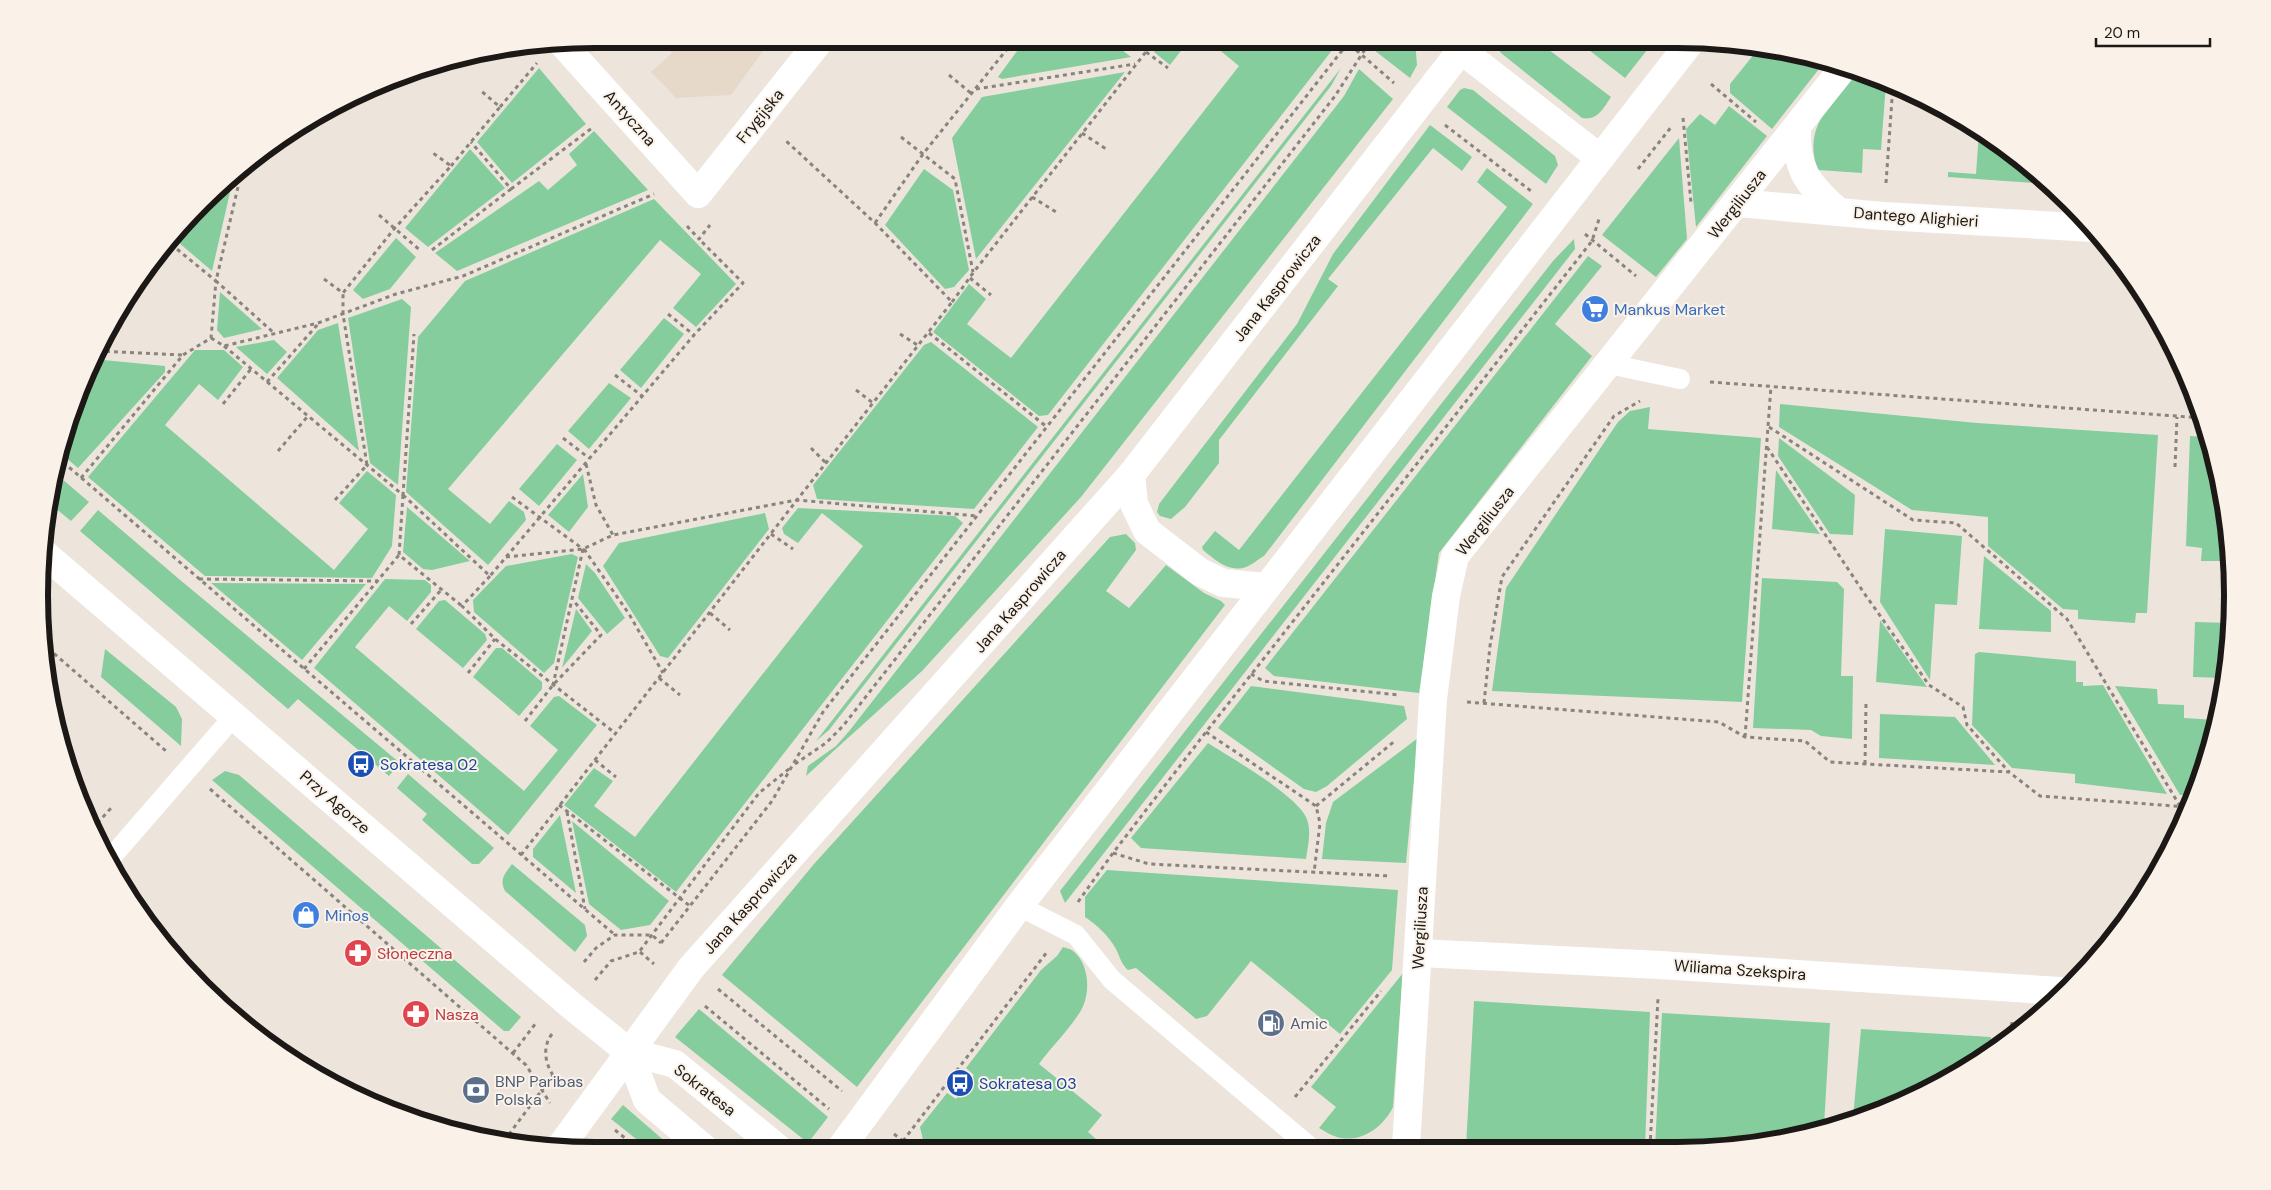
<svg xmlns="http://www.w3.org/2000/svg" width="2271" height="1190" font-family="'DM Sans',sans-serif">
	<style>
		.built { fill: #e6d9ca }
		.green { fill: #85cd9c }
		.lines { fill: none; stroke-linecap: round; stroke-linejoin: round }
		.path { stroke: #8a847e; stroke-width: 3; stroke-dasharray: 4 4; stroke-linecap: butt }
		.service { stroke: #fff; stroke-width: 20 }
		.minor { stroke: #fff; stroke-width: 28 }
		.tertiary { stroke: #fff; stroke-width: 28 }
		.secondary { stroke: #fff; stroke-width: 28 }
		.labels { text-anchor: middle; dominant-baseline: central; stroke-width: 4; stroke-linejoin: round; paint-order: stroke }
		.street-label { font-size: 16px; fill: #1b1815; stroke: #faf2e9 }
		.shop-label { font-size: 16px; fill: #366cbe; stroke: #faf2e9; text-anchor: start }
		.transit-label { font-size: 16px; fill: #164399; stroke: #faf2e9; text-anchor: start }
		.health-label { font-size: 16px; fill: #be3a42; stroke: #faf2e9; text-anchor: start }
		.service-label { font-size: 16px; fill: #4e5e75; stroke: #faf2e9; text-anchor: start }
		.rim { fill: none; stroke: #1b1815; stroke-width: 6 }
	</style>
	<rect width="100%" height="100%" fill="#ede5dc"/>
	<path class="built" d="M660 39H772L731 95 676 98 651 72 672 53Z"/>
	<g class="green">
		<path d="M1026 39H1108L1131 57 1002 79 998 77Z"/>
		<path d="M1164 39H1190L1170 65 1154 52Z"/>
		<path d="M1206 39 1340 40 1048 415 1039 416 933 332 969 284 986 299 967 324 1011 358 1239 66Z"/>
		<path d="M1382 40H1413L1415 41 1417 65 1410 78 1374 50Z"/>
		<path d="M1499 40H1536L1611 97C1603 109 1597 121 1582 118L1501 53 1498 49Z"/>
		<path d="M1576 40H1607L1619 49 1627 40H1655L1625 78Z"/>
		<path d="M1759 48 1826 60 1772 129 1730 93V84Z"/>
		<path d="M539 68 586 124 512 183 477 142Z"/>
		<path d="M1341 68 1331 86 829 730 816 741Z"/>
		<path d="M1359 69 1393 99 1081 497 922 671 806 776 808 766 836 746 850 730 1344 96Z"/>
		<path d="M1125 72 976 259 952 138 982 97Z"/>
		<path d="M1858 72 1886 83 1881 150 1863 149 1862 173 1818 170C1802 126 1832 104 1858 72Z"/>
		<path d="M1464 88 1473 90 1555 156 1558 165 1546 184 1447 107 1460 90Z"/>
		<path d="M1729 106 1767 136 1696 227 1686 129 1700 114 1715 125Z"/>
		<path d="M1430 125 1472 157 1462 171 1433 148 1328 279 1338 286 1219 440V463L1185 507 1171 519 1160 516 1157 512 1159 504 1297 324 1333 254Z"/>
		<path d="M594 131 648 190 457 271 435 253 539 181 548 190 577 165 569 154Z"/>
		<path d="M1979 132 2015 154 2047 184 1948 177V172L1976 174Z"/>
		<path d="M1679 138 1687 239 1656 277 1602 235Z"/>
		<path d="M470 149 505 188 428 247 405 228Z"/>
		<path d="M1487 168 1533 204 1264 556C1258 559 1252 565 1246 567 1229 573 1215 560 1203 550L1202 547 1215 531 1239 550 1507 207 1477 182Z"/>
		<path d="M924 169 953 190 969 270 954 287 945 289 885 225Z"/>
		<path d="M232 177 231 188 212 271 171 236Z"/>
		<path d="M654 199 736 284 696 327 673 308 701 274 660 240 448 489 490 524 509 501 524 512 526 520 488 565 406 492 418 337 465 281Z"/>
		<path d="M396 238 416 257 390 289 363 299 353 290Z"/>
		<path d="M1574 239 1575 249 1065 903 1060 891 1553 261Z"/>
		<path d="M1588 256 1602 266 1555 324 1592 356 1439 553 1419 693 1274 676 1265 668Z"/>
		<path d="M220 292 262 329 224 338 217 330Z"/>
		<path d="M402 299 411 307 398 485 370 463 348 318Z"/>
		<path d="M664 318 684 334 641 388 620 370Z"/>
		<path d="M338 323 359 451 277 378 318 330Z"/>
		<path d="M274 340 287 352 267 374 236 347Z"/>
		<path d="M931 342 1038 427 974 509 817 499 813 485 924 345Z"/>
		<path d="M195 350H224L243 367 218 400 199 384 165 425 334 570 368 529 339 503 367 471 396 495 392 546 372 578 205 576 88 477Z"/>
		<path d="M93 359 165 366V372L78 468 58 451 81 382Z"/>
		<path d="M609 383 631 398 589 449 568 431Z"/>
		<path d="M1780 404 1977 423 2158 435 2147 613H2136L2135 623 2078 619V610L2063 609 1988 546V517L1912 510 1779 427Z"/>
		<path d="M1650 407 1648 429 1761 438 1742 702 1492 691 1506 588 1618 422 1630 411Z"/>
		<path d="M2190 436 2208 437 2228 523 2229 561H2201L2202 548 2186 546Z"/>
		<path d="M1779 438 1855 495 1853 535 1830 534 1778 456Z"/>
		<path d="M557 444 577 460 539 506 519 489Z"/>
		<path d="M1776 470 1820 534 1772 529Z"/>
		<path d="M54 472 89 502 71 521 49 503Z"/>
		<path d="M583 474 588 507 569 532 548 515Z"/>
		<path d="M407 507 470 561 432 570 423 569 403 552Z"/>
		<path d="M798 508 955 516 963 523 676 892 564 805 594 768 613 781 594 806 635 837 863 546 822 513 798 543 784 534 782 528Z"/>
		<path d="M98 510 179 579 400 763 389 776 298 699 288 709 80 531Z"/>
		<path d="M765 513 769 529 668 658 660 656 603 566 619 543Z"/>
		<path d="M1885 529 1962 536 1957 605 1935 604 1930 680 1880 602Z"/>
		<path d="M1126 534 1135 543 1136 550 1106 591 1129 608 1166 565 1204 593 1221 601 1225 605 857 1087 722 975 814 864 1110 537Z"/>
		<path d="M572 554 578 557 554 663 544 673 474 612 473 600 506 566Z"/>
		<path d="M1984 556 2051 611V632L1979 629Z"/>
		<path d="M586 564 595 573 625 618 607 634 578 598Z"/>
		<path d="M1762 578 1837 582 1844 589 1841 676H1853L1852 739 1821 736 1811 730 1753 728Z"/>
		<path d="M385 579 425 580 431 585V592L407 621 389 606 355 647 524 791 558 750 530 726 554 697 559 696 597 725 508 835 314 668Z"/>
		<path d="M211 583 366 584 302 660Z"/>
		<path d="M445 600 485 634 487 640 463 668 416 629 439 601Z"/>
		<path d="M576 609 592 631 562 668Z"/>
		<path d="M1880 620 1927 687 1876 682Z"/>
		<path d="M2195 622 2231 623 2223 678 2193 677Z"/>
		<path d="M496 648H502L542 682V689L519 716 473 677Z"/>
		<path d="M105 649 176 707 182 719 181 746 101 677Z"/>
		<path d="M1979 652 2076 661V682H2083V686L2103 685 2167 794 2075 783V774L2012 768 1972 725 1975 654Z"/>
		<path d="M1251 686 1404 706 1407 719 1327 786 1316 792 1304 789 1218 728Z"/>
		<path d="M2115 686 2157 689 2158 704 2184 705V718L2216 720 2213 739 2192 795H2180Z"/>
		<path d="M1880 714 1955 717 1995 765 1879 758Z"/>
		<path d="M1418 738 1406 863 1322 859 1326 823 1333 802Z"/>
		<path d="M1208 743C1231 758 1295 794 1306 817 1312 830 1308 845 1306 859L1141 848 1131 838Z"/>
		<path d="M225 771 239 775 521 1017 509 1031H504L212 780Z"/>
		<path d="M408 774 494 848 479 864H472L422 820 427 814 397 788Z"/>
		<path d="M560 815 576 893 533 857V849Z"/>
		<path d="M572 821 669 901 650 925 621 930 589 904Z"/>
		<path d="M512 864 585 925 587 936 575 952 505 891C499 879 505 874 512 864Z"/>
		<path d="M1107 870 1398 890 1392 970 1340 1034 1251 961 1207 1016 1196 1019 1136 968 1128 970C1121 964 1120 957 1116 949 1109 936 1097 925 1085 917V897Z"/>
		<path d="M1063 947C1066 948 1071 949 1073 951 1090 964 1091 995 1080 1012 1069 1030 1052 1046 1039 1064L1102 1115 1088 1132 1106 1148 925 1149 920 1127 947 1093 956 1099 974 1075 966 1068 1041 970 1057 956Z"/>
		<path d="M1403 973 1393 1107C1384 1126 1363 1142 1341 1138 1334 1137 1326 1132 1319 1128L1336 1107 1311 1087Z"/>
		<path d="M1474 1001 1650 1012 1645 1147H1466Z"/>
		<path d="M699 1009 828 1117 808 1143 675 1037Z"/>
		<path d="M1662 1013 1830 1023 1824 1126 1749 1146 1655 1147Z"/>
		<path d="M1861 1029 1991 1037 1990 1053 1889 1109 1853 1118Z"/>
		<path d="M623 1105 675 1150H650L611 1119Z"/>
	</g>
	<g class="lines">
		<g class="path">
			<path d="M1346 40 1348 43 1351 40"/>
			<path d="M1146 52 1168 68"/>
			<path d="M949 75 972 94"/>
			<path d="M1711 84 1756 122"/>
			<path d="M976 89 1135 64"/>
			<path d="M500 107 537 63"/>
			<path d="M1683 118 1691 203"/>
			<path d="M1445 125 1531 191"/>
			<path d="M1082 133 1106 149"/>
			<path d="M901 137 955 179 973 272"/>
			<path d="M451 166 500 107 480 90"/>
			<path d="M1638 169 1672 126"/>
			<path d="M238 171V187L216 281 274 333"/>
			<path d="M1886 183 1893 85"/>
			<path d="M511 189 592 128"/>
			<path d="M1032 197 1056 212"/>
			<path d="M379 215 421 251"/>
			<path d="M875 223 923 154 1015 39"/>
			<path d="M687 226 699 239 710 225"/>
			<path d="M1585 234 1636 276"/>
			<path d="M432 250 511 189 471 142"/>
			<path d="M143 277 173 246"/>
			<path d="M970 278 991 295"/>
			<path d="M324 279 343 293 394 229 451 166 433 153"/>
			<path d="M952 302 973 273 1156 39"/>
			<path d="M668 314 694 335"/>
			<path d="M929 333 1047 427"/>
			<path d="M900 334 919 346"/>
			<path d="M211 338 224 346 318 323 396 294 463 276 654 194"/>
			<path d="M224 346 403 495 414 334"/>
			<path d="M98 351 182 355"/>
			<path d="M615 375 642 396"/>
			<path d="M267 382 318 324"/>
			<path d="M1710 382 2203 418"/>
			<path d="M856 390 873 403"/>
			<path d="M223 404 251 369"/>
			<path d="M1769 427 1913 520 1956 523 2067 619 2180 806"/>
			<path d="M563 438 589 458"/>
			<path d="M1767 447 1864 593 1929 685 1963 707 1967 725 2009 772"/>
			<path d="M811 448 826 463"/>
			<path d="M278 451 308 416"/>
			<path d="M57 457 615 935"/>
			<path d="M586 464 596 505 613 535"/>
			<path d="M2175 467 2177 417"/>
			<path d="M81 478 183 355 211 338 216 281 167 241"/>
			<path d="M403 495 490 576 694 335 743 283 699 239"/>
			<path d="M403 495 399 555 462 606"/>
			<path d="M512 497 583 549 553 685"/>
			<path d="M335 500 367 465 343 314V293"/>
			<path d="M771 534 793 549"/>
			<path d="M584 549 629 614 663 673"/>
			<path d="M506 557 583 549 613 535 797 500 952 302 875 223 785 140"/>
			<path d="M490 576 462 606 495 639 615 733"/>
			<path d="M199 579 377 581"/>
			<path d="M710 613 730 630"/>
			<path d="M411 624 442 589"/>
			<path d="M42 643 166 751"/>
			<path d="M304 669 399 555"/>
			<path d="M468 673 495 639"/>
			<path d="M1251 674 1263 681 1399 695"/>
			<path d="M659 678 680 695"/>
			<path d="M1467 702 1719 722 1745 737 1805 741 1830 762 2009 772 2040 796 2188 807"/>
			<path d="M1484 703 1490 646 1502 577 1614 416 1640 401"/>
			<path d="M525 721 553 685 601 635 573 600"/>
			<path d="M1206 732 1316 806 1320 823 1314 873"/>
			<path d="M1745 737 1771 386"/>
			<path d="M595 760 616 777"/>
			<path d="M795 764 826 743 843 726 1335 96 1371 40"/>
			<path d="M1865 764 1866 704"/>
			<path d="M210 789 526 1065 550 1103"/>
			<path d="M559 805 690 906"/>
			<path d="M1316 806 1396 740"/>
			<path d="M567 812 585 909"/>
			<path d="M92 829 112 807"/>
			<path d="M1113 853 1149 864 1390 876"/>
			<path d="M521 855 797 500 977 516"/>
			<path d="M1078 902 1113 853 1206 732 1592 241 1600 216"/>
			<path d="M661 943 772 801 823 712 1348 43 1394 83"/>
			<path d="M640 952 654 964"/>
			<path d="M584 962 596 948 615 935H652L661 943"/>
			<path d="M595 980 611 961 639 952 759 793 790 768"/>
			<path d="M718 989 842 1091"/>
			<path d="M705 1006 829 1109"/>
			<path d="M552 1034C539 1051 548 1073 562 1086"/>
			<path d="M2011 1034 2012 1020"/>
			<path d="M513 1053 536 1023"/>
			<path d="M1295 1097 1381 991"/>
			<path d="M615 1130 640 1150"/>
			<path d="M894 1134 903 1141"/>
			<path d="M504 1141 553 1075"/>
			<path d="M1650 1147 1658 998"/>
			<path d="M904 1149 903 1141 1047 952"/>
		</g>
		<g class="service">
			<path d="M1609 364 1680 379"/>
			<path d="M109 860 234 716"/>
			<path d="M1019 906 1076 935 1112 980 1311 1148"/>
		</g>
		<g class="minor">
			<path d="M561 42 698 194 821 39"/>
			<path d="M1797 127C1795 169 1808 185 1839 212"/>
			<path d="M1738 203 1883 216 2094 228"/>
			<path d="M1419 953 1660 965 2060 991"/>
			<path d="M1406 1147 1433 699 1446 596 1455 556 1844 67"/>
		</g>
		<g class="tertiary">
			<path d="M41 551 573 1007 629 1052 675 1064 779 1149"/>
			<path d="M629 1052 647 1100 706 1150"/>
		</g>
		<g class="secondary">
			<path d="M1461 50 1600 158"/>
			<path d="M1131 475 1134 504 1147 531 1200 572 1223 583 1267 587"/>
			<path d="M840 1149 1019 906 1692 40"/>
			<path d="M558 1150 691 968 1131 475 1469 40"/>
		</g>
	</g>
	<defs>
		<g id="supermarket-disc" transform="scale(1.4375)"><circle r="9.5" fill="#3f7fe0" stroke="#faf2e9"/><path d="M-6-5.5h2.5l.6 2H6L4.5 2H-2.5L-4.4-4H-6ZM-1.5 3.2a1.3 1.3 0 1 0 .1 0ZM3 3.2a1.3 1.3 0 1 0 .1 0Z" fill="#fff"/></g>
		<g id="bus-disc" transform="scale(1.4375)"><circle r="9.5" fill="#1a4fb4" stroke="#faf2e9"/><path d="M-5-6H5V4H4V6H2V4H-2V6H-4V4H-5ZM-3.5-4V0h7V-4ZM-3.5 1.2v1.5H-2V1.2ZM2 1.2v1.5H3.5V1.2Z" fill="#fff"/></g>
		<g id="shop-disc" transform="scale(1.4375)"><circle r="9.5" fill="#3f7fe0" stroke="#faf2e9"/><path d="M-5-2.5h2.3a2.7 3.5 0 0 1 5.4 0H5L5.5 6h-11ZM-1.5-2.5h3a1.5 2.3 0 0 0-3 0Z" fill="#fff"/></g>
		<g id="pharmacy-disc" transform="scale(1.4375)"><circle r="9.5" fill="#e0444e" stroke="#faf2e9"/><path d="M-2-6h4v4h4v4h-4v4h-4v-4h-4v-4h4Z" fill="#fff"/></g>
		<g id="fuel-disc" transform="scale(1.4375)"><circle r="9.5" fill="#5c6f8a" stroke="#faf2e9"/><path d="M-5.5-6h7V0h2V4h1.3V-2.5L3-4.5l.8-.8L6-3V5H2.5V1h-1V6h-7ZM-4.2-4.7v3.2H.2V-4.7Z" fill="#fff"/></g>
		<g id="bank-disc" transform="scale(1.4375)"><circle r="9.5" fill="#5c6f8a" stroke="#faf2e9"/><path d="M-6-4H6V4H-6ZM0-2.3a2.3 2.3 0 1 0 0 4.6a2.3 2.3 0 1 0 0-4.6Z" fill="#fff"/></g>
	</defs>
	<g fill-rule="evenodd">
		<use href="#supermarket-disc" x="1595" y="309"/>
		<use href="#bus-disc" x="361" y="764"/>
		<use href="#shop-disc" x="306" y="915"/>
		<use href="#pharmacy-disc" x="358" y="953"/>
		<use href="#pharmacy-disc" x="416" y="1014"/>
		<use href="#fuel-disc" x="1271" y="1023"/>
		<use href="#bus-disc" x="960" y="1083"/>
		<use href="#bank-disc" x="476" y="1090"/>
	</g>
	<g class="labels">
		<g class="street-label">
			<text transform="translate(760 116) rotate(-51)">Frygijska</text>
			<text transform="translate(630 118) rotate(48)">Antyczna</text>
			<text transform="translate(1737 204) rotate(-52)">Wergiliusza</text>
			<text transform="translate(1916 217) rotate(4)">Dantego Alighieri</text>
			<text transform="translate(1277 288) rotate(-52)">Jana Kasprowicza</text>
			<text transform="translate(1485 521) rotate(-52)">Wergiliusza</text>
			<text transform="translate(1020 601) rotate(-49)">Jana Kasprowicza</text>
			<text transform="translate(335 802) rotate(41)">Przy Agorze</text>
			<text transform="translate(750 903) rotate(-48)">Jana Kasprowicza</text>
			<text transform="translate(1420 928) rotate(-87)">Wergiliusza</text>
			<text transform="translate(1740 970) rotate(4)">Wiliama Szekspira</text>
			<text transform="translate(705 1090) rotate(38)">Sokratesa</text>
		</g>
		<g class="shop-label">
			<text x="1614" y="309">Mankus Market</text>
			<text x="325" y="915">Minos</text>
		</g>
		<g class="transit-label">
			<text x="380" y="764">Sokratesa 02</text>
			<text x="979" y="1083">Sokratesa 03</text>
		</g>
		<g class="health-label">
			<text x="377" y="953">Słoneczna</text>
			<text x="435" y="1014">Nasza</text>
		</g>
		<g class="service-label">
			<text x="1290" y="1023">Amic</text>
			<text x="495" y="1081">BNP Paribas<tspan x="495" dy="18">Polska</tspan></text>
		</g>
	</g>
	<path d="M0 0H2271V1190H0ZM595 48H1677A547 547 0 0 1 2224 595V595A547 547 0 0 1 1677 1142H595A547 547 0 0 1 48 595V595A547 547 0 0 1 595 48Z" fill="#faf2e9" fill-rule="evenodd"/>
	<path class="rim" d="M595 48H1677A547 547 0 0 1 2224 595V595A547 547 0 0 1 1677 1142H595A547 547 0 0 1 48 595V595A547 547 0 0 1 595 48Z"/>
	<path d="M2096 38v8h114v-8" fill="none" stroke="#1b1815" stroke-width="2.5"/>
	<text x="2104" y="38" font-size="15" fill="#1b1815" stroke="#faf2e9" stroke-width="4" paint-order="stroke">20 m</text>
</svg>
